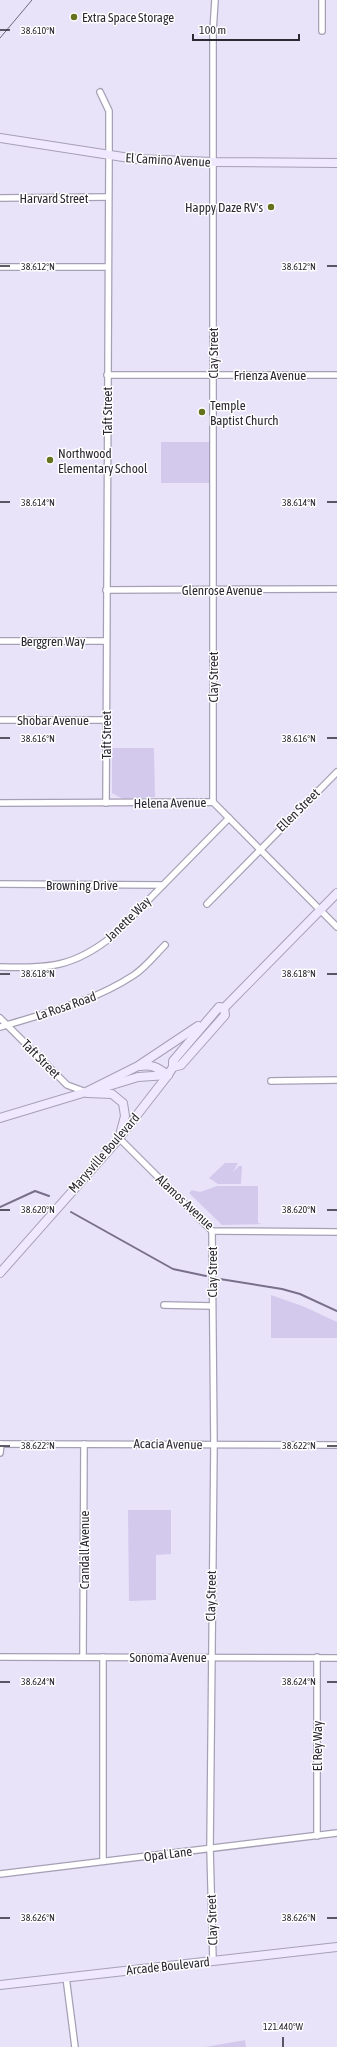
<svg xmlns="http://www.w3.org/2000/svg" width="337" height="2047" font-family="'Asap Condensed',sans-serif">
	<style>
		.green { fill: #d3c9ec }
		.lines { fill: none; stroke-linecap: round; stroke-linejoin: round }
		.stream { stroke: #78708a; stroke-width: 2 }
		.street-casing { stroke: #a6a0b5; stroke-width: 8 }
		.secondary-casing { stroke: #a6a0b5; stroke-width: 10 }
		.street { stroke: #fff; stroke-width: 5.5 }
		.secondary { stroke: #efe8fe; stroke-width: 8 }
		.tram { stroke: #6d6976; stroke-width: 1 }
		.ticks { fill: none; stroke: #2c2932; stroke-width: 1.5 }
		.poi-dot { fill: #65731f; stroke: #fff; stroke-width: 1.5 }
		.labels { text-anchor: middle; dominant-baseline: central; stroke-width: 3; stroke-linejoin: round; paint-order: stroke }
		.poi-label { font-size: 13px; fill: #2c2932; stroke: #fff; text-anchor: start }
		.street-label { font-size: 13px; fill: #2c2932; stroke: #fff }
		.ticks-label { font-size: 10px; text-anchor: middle; fill: #2c2932; stroke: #fff; stroke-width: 3; stroke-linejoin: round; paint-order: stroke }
	</style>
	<rect width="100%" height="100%" fill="#e9e3f9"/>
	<g class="green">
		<rect x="161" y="442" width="48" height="41"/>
		<path d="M112 748H154L155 797 123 799 112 793Z"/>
		<path d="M225 1163H238L233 1172 239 1166H242L241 1184H218L209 1178Z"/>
		<path d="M217 1186H258V1223L262 1224 222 1225 189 1193 192 1190 200 1192Z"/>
		<path d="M271 1295 305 1307 337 1322V1338H271Z"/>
		<path d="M128 1510H171V1554L156 1555V1600L129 1601Z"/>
		<path d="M245 2040 246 2047H205Z"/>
	</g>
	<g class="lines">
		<g class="stream">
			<path d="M0 1207 35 1191 49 1196"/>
			<path d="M71 1212 173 1269 206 1276"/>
			<path d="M220 1279 282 1289 300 1294 337 1311"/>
		</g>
		<g class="street-casing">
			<g id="street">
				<path d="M322 0V31"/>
				<path d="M100 92 109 111V156L106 803"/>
				<path d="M0 198 108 197"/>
				<path d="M0 267H107"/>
				<path d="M107 375H337"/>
				<path d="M106 590 337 589"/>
				<path d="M0 641H106"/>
				<path d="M0 720H106"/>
				<path d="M213 802V31L215 0"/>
				<path d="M0 803 213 802 337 927"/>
				<path d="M0 884 163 885"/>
				<path d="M207 904 337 772"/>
				<path d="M0 967C50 968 73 968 114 935L229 818"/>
				<path d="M0 1018 67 1085 86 1092"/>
				<path d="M0 1027C46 1013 93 1002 134 975 146 967 155 955 165 945"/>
				<path d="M271 1081 337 1080"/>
				<path d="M119 1138 212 1231 337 1232"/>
				<path d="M212 1231 214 1445 210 1849 213 1961"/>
				<path d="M164 1305 212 1306"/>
				<path d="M0 1444 337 1445"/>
				<path d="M0 1453 1 1444"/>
				<path d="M0 1657 337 1658"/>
				<path d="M83 1657 84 1444"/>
				<path d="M317 1836V1657"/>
				<path d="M103 1861V1657"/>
				<path d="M0 1874 337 1833"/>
				<path d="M66 1977 75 2047"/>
			</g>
		</g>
		<g class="secondary-casing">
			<g id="secondary">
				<path d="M0 138 136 159 213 162 337 163"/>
				<path d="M224 1008 337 893"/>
				<path d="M140 1066C153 1064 158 1068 168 1075"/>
				<path d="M173 1067 181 1065 225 1015 224 1008"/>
				<path d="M102 1088 138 1077 168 1075"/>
				<path d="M87 1093 112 1094 123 1103 125 1116 120 1135"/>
				<path d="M0 1118 86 1092 138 1066 198 1026"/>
				<path d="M0 1273 116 1142 168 1075 173 1067V1061L219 1007 224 1008"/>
				<path d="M0 1985 337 1947"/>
			</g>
		</g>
		<use href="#street" class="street"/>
		<use href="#secondary" class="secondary"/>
		<path class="tram" d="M0 38 32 0"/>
	</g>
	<path class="ticks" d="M0 30H10M0 266H10M327 266H337M0 502H10M327 502H337M0 738H10M327 738H337M0 974H10M327 974H337M0 1210H10M327 1210H337M0 1446H10M327 1446H337M0 1682H10M327 1682H337M0 1918H10M327 1918H337M283 2037V2047"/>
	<g class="poi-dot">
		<circle cx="74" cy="17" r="4"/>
		<circle cx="271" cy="207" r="4"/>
		<circle cx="202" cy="412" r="4"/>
		<circle cx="50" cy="460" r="4"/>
	</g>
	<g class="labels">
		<g class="poi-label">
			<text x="82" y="17">Extra Space Storage</text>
			<text x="263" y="207" text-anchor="end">Happy Daze RV's</text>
			<text x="210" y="405">Temple<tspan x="210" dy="15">Baptist Church</tspan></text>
			<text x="58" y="453">Northwood<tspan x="58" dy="15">Elementary School</tspan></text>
		</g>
		<g class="street-label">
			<text transform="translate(168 160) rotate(3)">El Camino Avenue</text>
			<text x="54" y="198">Harvard Street</text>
			<text transform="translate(213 353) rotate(-90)">Clay Street</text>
			<text x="270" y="375">Frienza Avenue</text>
			<text transform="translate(107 411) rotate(-90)">Taft Street</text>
			<text x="222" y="590">Glenrose Avenue</text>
			<text x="53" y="641">Berggren Way</text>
			<text transform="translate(213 677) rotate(-90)">Clay Street</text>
			<text x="53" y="720">Shobar Avenue</text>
			<text transform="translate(106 735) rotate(-90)">Taft Street</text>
			<text transform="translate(170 803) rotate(-1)">Helena Avenue</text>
			<text transform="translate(298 810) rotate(-45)">Ellen Street</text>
			<text x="82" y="885">Browning Drive</text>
			<text transform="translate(128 919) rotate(-44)">Janette Way</text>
			<text transform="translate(66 1006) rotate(-19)">La Rosa Road</text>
			<text transform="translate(41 1059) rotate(45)">Taft Street</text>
			<text transform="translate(104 1153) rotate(-49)">Marysville Boulevard</text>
			<text transform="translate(185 1202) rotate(43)">Alamos Avenue</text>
			<text transform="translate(212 1272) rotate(-90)">Clay Street</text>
			<text transform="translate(168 1444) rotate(1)">Acacia Avenue</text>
			<text transform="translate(84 1550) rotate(-90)">Crandall Avenue</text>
			<text transform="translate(211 1596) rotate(-89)">Clay Street</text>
			<text x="168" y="1657">Sonoma Avenue</text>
			<text transform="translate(317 1746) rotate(-90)">El Rey Way</text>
			<text transform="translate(168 1854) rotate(-7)">Opal Lane</text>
			<text transform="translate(212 1920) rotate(-92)">Clay Street</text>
			<text transform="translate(168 1966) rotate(-6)">Arcade Boulevard</text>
		</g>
	</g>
	<g class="ticks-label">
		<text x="38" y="34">38.610°N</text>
		<text x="38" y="270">38.612°N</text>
		<text x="299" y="270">38.612°N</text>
		<text x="38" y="506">38.614°N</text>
		<text x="299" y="506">38.614°N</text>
		<text x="38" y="742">38.616°N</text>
		<text x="299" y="742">38.616°N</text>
		<text x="38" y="977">38.618°N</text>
		<text x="299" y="977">38.618°N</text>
		<text x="299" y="1213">38.620°N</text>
		<text x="38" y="1213">38.620°N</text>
		<text x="299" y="1449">38.622°N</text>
		<text x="38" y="1449">38.622°N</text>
		<text x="38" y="1685">38.624°N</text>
		<text x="299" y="1685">38.624°N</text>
		<text x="299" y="1921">38.626°N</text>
		<text x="38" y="1921">38.626°N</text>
		<text x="283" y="2030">121.440°W</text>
	</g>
	<path d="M193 34v6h106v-6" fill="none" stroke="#2c2932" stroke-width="2"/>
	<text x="199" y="34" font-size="12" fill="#2c2932" stroke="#ffffff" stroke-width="3" paint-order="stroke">100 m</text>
</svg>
